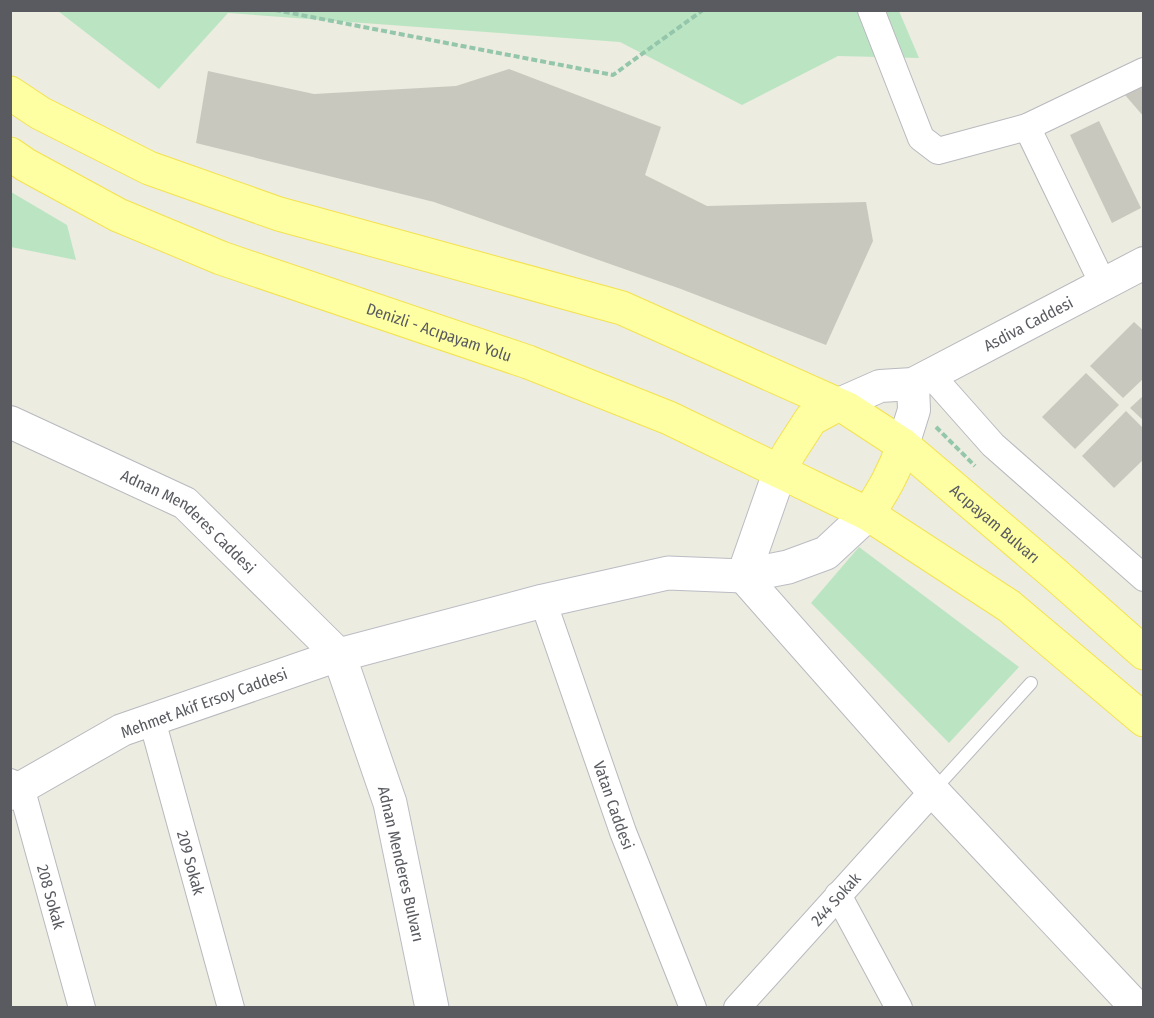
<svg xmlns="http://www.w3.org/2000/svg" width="1154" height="1018" font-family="'Fira Sans Condensed',sans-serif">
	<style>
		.green { fill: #bbe5c2 }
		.building { fill: #c9c8bf }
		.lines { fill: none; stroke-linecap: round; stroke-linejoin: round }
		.service-casing { stroke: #b8b9bf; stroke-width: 14 }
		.minor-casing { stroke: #b8b9bf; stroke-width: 28 }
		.tertiary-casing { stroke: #b8b9bf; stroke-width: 34 }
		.secondary-casing { stroke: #bbbcc4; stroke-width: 35 }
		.primary-casing { stroke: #f4e251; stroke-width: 35 }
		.path { stroke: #94c6ab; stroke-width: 4; stroke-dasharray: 6 3; stroke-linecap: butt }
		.service { stroke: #fff; stroke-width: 12 }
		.minor { stroke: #fff; stroke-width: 26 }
		.tertiary { stroke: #fff; stroke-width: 32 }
		.secondary { stroke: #fff; stroke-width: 33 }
		.primary { stroke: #feffa2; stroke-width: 33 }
		.labels { text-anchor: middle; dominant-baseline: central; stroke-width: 5; stroke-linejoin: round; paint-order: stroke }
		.street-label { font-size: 16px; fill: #595b61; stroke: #fff }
	</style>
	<rect width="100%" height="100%" fill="#ecece0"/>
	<g class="green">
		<path d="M58 11H899L919 58 838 56 742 105 620 42 228 13 159 89Z"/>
		<path d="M11 192 67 225 76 260 11 247Z"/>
		<path d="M859 547 1019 667 949 743 811 603Z"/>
	</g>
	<g class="building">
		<path d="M509 69 661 127 645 175 707 206 866 202 873 241 826 345 681 289 434 202 196 143 208 71 314 94 456 86Z"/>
		<path d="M1144 80V117L1125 95Z"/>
		<path d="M1099 121 1141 208 1112 223 1070 135Z"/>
		<path d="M1134 322 1144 331V378L1123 398 1090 366Z"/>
		<path d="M1086 373 1119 405 1075 449 1042 417Z"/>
		<path d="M1144 395V421L1130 408Z"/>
		<path d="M1126 411 1144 429V459L1114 488 1082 456Z"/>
	</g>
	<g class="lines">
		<g class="service-casing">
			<path id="service" d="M933 791 1031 683"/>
		</g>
		<g class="minor-casing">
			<g id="minor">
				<path d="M871 10 921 138 938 151 1027 127 1144 71"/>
				<path d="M1027 127 1103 284"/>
				<path d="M930 374 993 445 1144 578"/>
				<path id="s1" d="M543 601 623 832 693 1008"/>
				<path id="s2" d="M152 720 231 1008"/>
				<path id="s3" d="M10 782 21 787 82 1008"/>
				<path d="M838 895 899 1008"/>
				<path id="s4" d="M737 1008 933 791"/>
			</g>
		</g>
		<g class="tertiary-casing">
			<g id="tertiary">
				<path id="s5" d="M837 405 880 386 913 384 1144 263"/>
				<path id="s6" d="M10 422 185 503 339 655 122 730 10 794"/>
				<path d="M903 445 914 410 913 384"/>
				<path d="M743 576 933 791 1137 1008"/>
			</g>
		</g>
		<g class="secondary-casing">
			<g id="secondary">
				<path d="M744 574 780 471"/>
				<path d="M432 1008 390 803 339 655 543 601 668 573 743 576 788 567 826 553 868 514"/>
			</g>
		</g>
		<g class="primary-casing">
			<g id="primary">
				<path id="s7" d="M10 93 40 113 149 168 279 214 622 308 848 409 903 445 1056 575 1144 653"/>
				<path id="s8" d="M10 154 26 165 118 215 221 258 528 362 669 418 868 514 1009 606 1144 720"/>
				<path d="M780 471 789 453 811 419 837 405"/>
				<path d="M868 514C883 491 895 471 903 445"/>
			</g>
		</g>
		<g class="path">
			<path d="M275 10 613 75 703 10"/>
			<path d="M936 427 975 466"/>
		</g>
		<use href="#service" class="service"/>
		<use href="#minor" class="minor"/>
		<use href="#tertiary" class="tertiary"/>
		<use href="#secondary" class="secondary"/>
		<use href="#primary" class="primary"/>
	</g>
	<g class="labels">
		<g class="street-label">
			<text stroke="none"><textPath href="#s5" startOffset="210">Asdiva Caddesi</textPath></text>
			<text stroke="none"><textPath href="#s8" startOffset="466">Denizli - Acıpayam Yolu</textPath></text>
			<text stroke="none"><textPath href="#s6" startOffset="206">Adnan Menderes Caddesi</textPath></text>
			<text stroke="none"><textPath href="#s7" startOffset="1086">Acıpayam Bulvarı</textPath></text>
			<text transform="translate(204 703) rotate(-20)">Mehmet Akif Ersoy Caddesi</text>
			<text stroke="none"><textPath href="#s1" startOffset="216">Vatan Caddesi</textPath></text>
			<text stroke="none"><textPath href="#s2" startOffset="148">209 Sokak</textPath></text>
			<text transform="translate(401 864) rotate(77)">Adnan Menderes Bulvarı</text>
			<text stroke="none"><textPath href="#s3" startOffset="126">208 Sokak</textPath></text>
			<text stroke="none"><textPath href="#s4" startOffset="147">244 Sokak</textPath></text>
		</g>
	</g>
	<rect width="1154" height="1018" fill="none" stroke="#595b61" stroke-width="24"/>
</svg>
